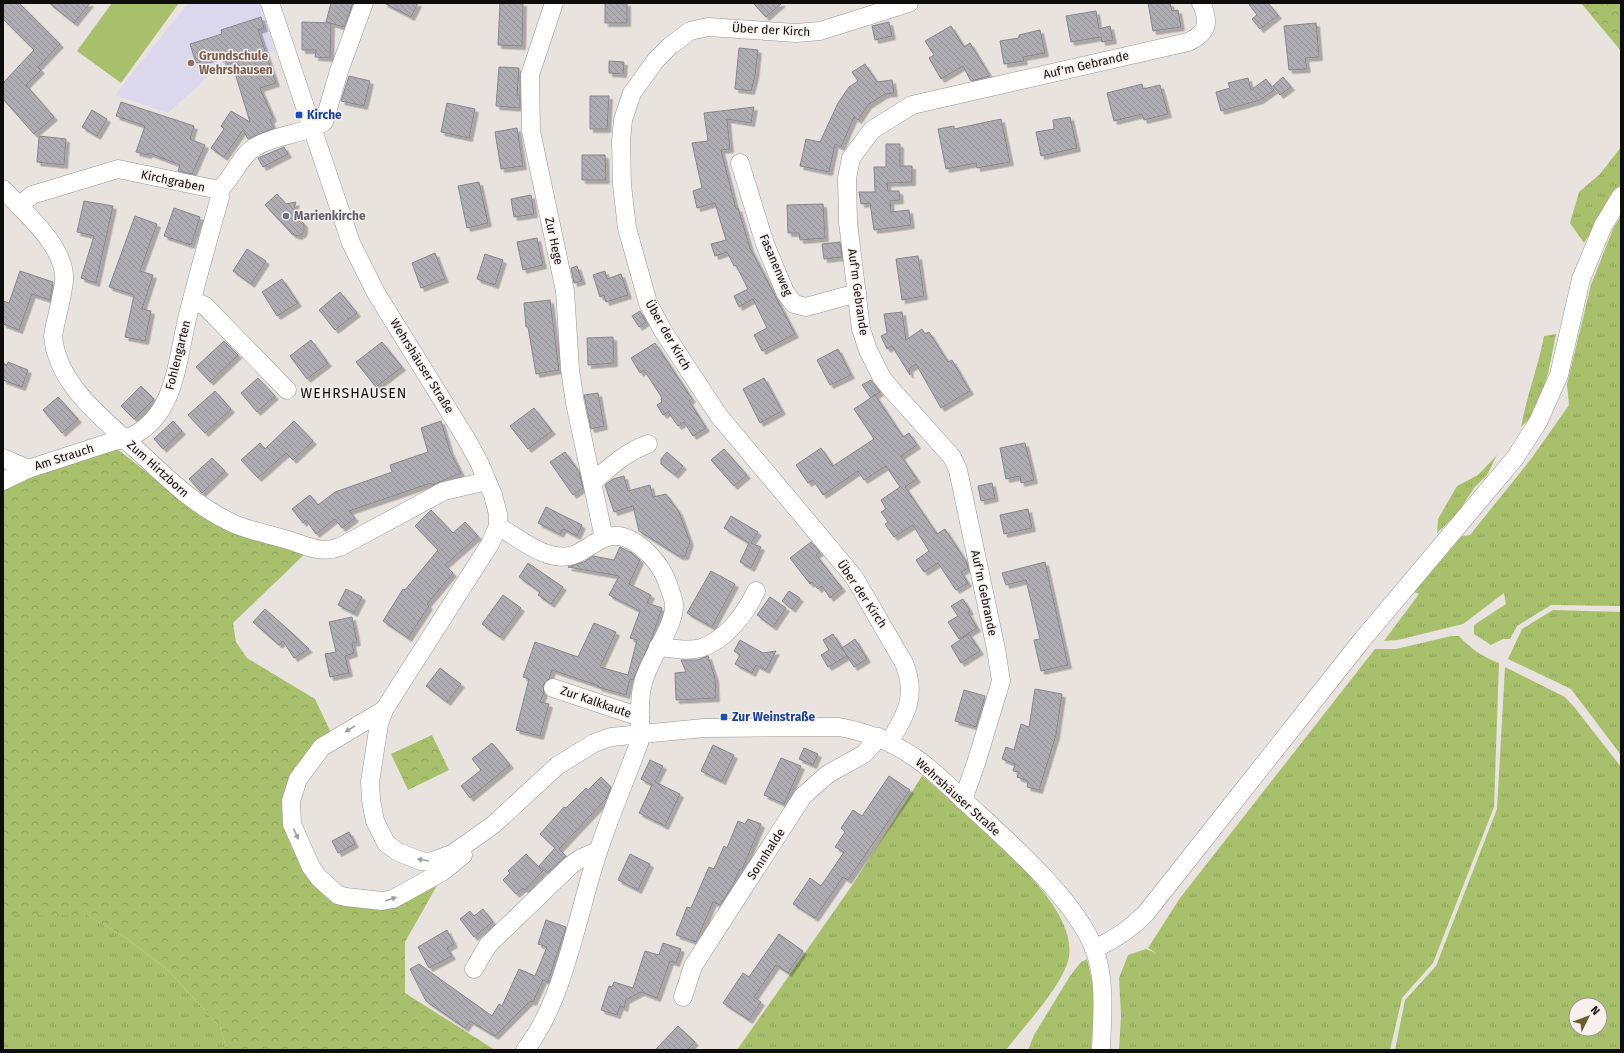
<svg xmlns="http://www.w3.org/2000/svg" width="1624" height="1053" font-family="'Fira Sans',sans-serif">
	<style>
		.education { fill: #dbd8ee }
		.grass { fill: url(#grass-tufts); fill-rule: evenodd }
		.forest { fill: url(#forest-crowns) }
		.garden { fill: #a8c06c }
		.building { fill: url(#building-back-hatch); stroke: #87868c; filter: url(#shadow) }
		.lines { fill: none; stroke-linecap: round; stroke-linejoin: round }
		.minor-casing { stroke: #999390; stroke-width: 19 }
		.minor { stroke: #fff; stroke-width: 18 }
		.oneway { fill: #9f9e9d }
		.education-dot { fill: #8d6e63; stroke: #f7f0ed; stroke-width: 1.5 }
		.transit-dot { fill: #1a4fb4; stroke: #f7f0ed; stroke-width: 1.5 }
		.worship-dot { fill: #6b7280; stroke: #f7f0ed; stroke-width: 1.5 }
		.labels { text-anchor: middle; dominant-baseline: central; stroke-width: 3; stroke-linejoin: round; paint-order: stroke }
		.street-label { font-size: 12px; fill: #0f0d0b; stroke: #f7f0ed }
		.education-label { font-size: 12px; font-weight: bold; fill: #785e54; stroke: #f7f0ed; text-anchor: start }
		.transit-label { font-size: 12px; font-weight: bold; fill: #164399; stroke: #f7f0ed; text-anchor: start }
		.worship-label { font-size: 12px; font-weight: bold; fill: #5b616d; stroke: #f7f0ed; text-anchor: start }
		.quarter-label { font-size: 14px; letter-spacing: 1px; fill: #0f0d0b; stroke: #f7f0ed }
	</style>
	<defs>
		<pattern id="grass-tufts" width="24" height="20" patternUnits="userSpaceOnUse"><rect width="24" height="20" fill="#a8c06c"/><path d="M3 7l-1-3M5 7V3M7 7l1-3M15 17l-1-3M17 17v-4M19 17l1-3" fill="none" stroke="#8fa45c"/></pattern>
		<pattern id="forest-crowns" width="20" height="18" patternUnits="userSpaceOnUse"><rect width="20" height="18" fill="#a8c06c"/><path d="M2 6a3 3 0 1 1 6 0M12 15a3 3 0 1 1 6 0" fill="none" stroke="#8fa45c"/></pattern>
		<pattern id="building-back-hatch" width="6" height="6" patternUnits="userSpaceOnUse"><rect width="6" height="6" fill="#aeadb3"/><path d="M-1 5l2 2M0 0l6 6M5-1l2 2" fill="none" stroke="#949499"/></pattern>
		<filter id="shadow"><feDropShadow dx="3.5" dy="3.5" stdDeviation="0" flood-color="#0004"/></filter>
	</defs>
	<rect width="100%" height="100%" fill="#e9e3df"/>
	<path class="education" d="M188 3H260L275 51 210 75 168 113 115 95Z"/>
	<g class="grass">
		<path d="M1621 147V183L1584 243 1570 223 1579 192 1600 174Z"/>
		<path d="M1621 216V606L1551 605 1517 626 1510 639H1503L1491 645 1474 634V625L1506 604 1504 593 1463 624 1398 640 1384 641 1419 594 1414 592 1432 568 1462 536 1470 535 1531 459 1569 405 1567 384 1591 285 1613 229Z"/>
		<path d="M1556 334 1548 374 1534 414 1521 427C1527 395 1538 367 1544 336Z"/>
		<path d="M1497 455 1487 475 1474 488 1457 514 1437 533 1438 519 1457 486 1478 475Z"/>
		<path d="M1553 610 1621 612V755L1571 689 1508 659 1522 629Z"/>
		<path d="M1451 636H1459C1471 649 1483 657 1499 663L1494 807 1433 963 1402 998 1390 1050H1119L1121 1016 1119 978 1128 955 1146 949 1156 953 1148 948 1180 898 1375 649H1396Z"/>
		<path d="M1505 667 1565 697 1575 708 1621 767V1050H1395L1405 1000 1436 966 1497 809ZM1576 1005H1600V1029H1576Z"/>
		<path d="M922 776C937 787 951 802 965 814 996 843 1042 881 1061 919 1067 931 1071 945 1069 957 1063 986 1024 1026 1006 1050H737L853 884Z"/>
		<path d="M3 915H87L126 938 168 970 220 1027 227 1050H3Z"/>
		<path d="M1087 959 1095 994 1091 1050H1028L1034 1035 1070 976 1081 962Z"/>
	</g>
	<g class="forest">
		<path d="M1581 3H1621V51Z"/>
		<path d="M116 448 179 498 306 553 233 623 236 642 247 658 315 699 332 735 284 803 336 901 439 882 405 942V993L495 1050H227L220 1027 168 970 126 938 87 915H3V482Z"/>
		<path d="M432 735 449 770 408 790 391 754Z"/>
	</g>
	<path class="garden" d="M112 3H179L121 83 77 51Z"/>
	<g class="building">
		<path d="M3 3H19L60 44 38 67 41 70 26 85 54 117 34 134 3 99V83L34 50 3 19Z"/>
		<path d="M49 3H90L74 23Z"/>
		<path d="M331 3H353L344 27 326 22Z"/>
		<path d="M384 3H418L411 17Z"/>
		<path d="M500 3H523L522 46 498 45Z"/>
		<rect x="605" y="3" width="22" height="20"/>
		<path d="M753 3H782L766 17Z"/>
		<path d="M1148 3H1170L1172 11 1178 10 1181 27 1153 31Z"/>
		<path d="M1248 3H1268L1278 15 1260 29 1252 19 1257 15Z"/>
		<path d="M1096 11 1099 29 1110 26 1113 40 1102 42 1101 37 1071 42 1066 16Z"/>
		<path d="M261 17 264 28 258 30 276 83 260 88 273 118 270 120 274 128 248 139 243 130 224 157 211 148 224 129 221 126 231 111 250 122 231 60 223 62 220 55 196 63 190 44 222 34 221 30Z"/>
		<path d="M302 22 331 23 330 58 315 57 316 50H302Z"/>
		<path d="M889 22 892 36 875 40 872 26Z"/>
		<path d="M1316 23 1319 57 1305 58 1307 69 1289 70 1284 26Z"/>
		<path d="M951 26 964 47 970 43 990 76 971 81 963 66 941 79 929 58 934 55 925 41Z"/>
		<path d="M1040 30 1045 53 1023 57 1024 61 1004 64 1000 41 1019 38V35Z"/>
		<path d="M739 48 758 50 755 76 751 91 735 89Z"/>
		<path d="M609 61 624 62 623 74 609 73Z"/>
		<path d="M865 64 877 82 892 80 894 93 885 94 868 105 858 120 854 117 841 147 835 144 829 172 800 166 806 139 820 142 838 103 849 87 858 81 852 72Z"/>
		<path d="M499 67 519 68 517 95H520V108L496 106Z"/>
		<path d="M349 76 370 81 364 106 341 101Z"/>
		<path d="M1283 77 1291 87 1280 95 1273 86Z"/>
		<path d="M1248 78 1251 90 1266 79 1274 90 1260 100 1221 111 1216 92 1230 88 1228 83Z"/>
		<path d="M1142 84 1143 89 1160 85 1168 114 1144 120 1142 114 1114 121 1107 93Z"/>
		<path d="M590 96H609L607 129H590Z"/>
		<path d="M121 102 194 126 190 139 205 145 192 174 178 171 180 165 149 153 148 155 136 152 145 126 116 116Z"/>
		<path d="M447 103 475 109 469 138 441 132Z"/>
		<path d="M754 107 751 123 727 119 730 149 721 150 736 209 738 208 750 248 795 334 762 351 754 335 767 328 753 299 739 307 734 296 748 289 736 265 734 266 727 252 715 256 711 244 726 240 715 203 697 208 693 191 702 188 692 143 708 141 704 113Z"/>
		<path d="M92 110 107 119 97 136 82 127Z"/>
		<path d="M1070 117 1077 148 1041 156 1036 132 1054 129 1053 120Z"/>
		<path d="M1001 119 1010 162 977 168 976 163 946 169 938 129 954 126V129Z"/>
		<path d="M517 128 523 166 501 169 495 132Z"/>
		<path d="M39 136 66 139 64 165 37 162Z"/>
		<path d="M886 144H900V166H912V182L887 183 888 191H899L900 200 890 201 891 212 909 210 911 225 874 230 870 203 861 204 859 192H875L874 167H886Z"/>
		<path d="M284 147 288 154 263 167 258 158Z"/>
		<path d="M582 155H605L606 180H582Z"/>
		<path d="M479 182 488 223 467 228 458 186Z"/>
		<path d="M277 194 286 204 296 202 293 212 304 224V231L302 234 298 236 292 234 265 205Z"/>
		<path d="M531 195 534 214 514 217 511 199Z"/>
		<path d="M84 201 113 206 96 283 81 278 94 236 77 232Z"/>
		<path d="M823 204 825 238 800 240 799 233H788L787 205Z"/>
		<path d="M174 208 200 217 191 245 164 236Z"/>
		<path d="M135 216 157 224 140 271 153 275 142 309 151 311 145 341 125 337 134 295 109 287Z"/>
		<path d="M537 238 543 265 523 270 517 242Z"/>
		<path d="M840 242 842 257 824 259 822 244Z"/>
		<path d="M247 249 266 261 251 284 233 271Z"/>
		<path d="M435 253 445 279 421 288 412 263Z"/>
		<path d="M485 254 503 260 495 285 477 279Z"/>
		<path d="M918 256 924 296 902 300 896 259Z"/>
		<path d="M577 266 582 281 574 283 571 268Z"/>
		<path d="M20 271 53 282 50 300 32 294 19 330 3 324V301L9 303Z"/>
		<path d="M605 271 607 279 621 274 628 295 606 302 604 295 600 297 593 275Z"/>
		<path d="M282 279 298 303 277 316 262 292Z"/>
		<path d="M340 292 357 313 335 330 319 310Z"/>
		<path d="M550 300 559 370 536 374 528 327H526L524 303Z"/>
		<path d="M640 311 646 322 639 327 632 316Z"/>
		<path d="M902 312 906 340 922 329 925 334 929 332 948 362 952 360 970 391 941 408 916 364 909 369 910 375 892 346 887 349 881 336 887 333 884 314Z"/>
		<path d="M613 337 614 363 588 365 587 338Z"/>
		<path d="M311 340 328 363 307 379 290 356Z"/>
		<path d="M224 341 238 355 210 382 196 367Z"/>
		<path d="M382 342 402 367 376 387 356 362Z"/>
		<path d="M655 343 692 399 689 401 706 428 693 436 684 422 678 426 668 412 663 415 657 405 662 402 661 399 662 398 644 370 640 373 631 358Z"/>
		<path d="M838 349 851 375 830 385 817 360Z"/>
		<path d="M8 362 28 370 22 387 3 380V363L7 365Z"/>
		<path d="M258 378 275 396 257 412 241 393Z"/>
		<path d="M764 378 782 411 760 423 743 389Z"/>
		<path d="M871 380 880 392 871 398 862 385Z"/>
		<path d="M141 386 154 399 134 419 121 406Z"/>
		<path d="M215 391 231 409 205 433 188 415Z"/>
		<path d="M598 393 604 426 591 429 584 395Z"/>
		<path d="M875 395 903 437 909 433 917 445 901 456 917 479 905 487 937 534 945 529 967 563 968 568 961 572 968 583 956 590 938 563 924 572 916 560 929 551 913 525 894 537 885 524 888 522 881 512 886 509 881 500 900 487 886 466 864 480 858 471 823 495 813 480 808 483 796 465 821 448 833 466 874 439 854 409Z"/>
		<path d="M58 397 78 419 62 433 43 410Z"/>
		<path d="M534 408 552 431 528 449 510 426Z"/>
		<path d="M173 421 182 431 163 449 154 439Z"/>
		<path d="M294 421 313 441 293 460 286 453 258 478 241 460 260 443 265 449Z"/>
		<path d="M441 421 450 451 461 473 432 485 431 483 349 511 355 518 342 528 335 519 316 534 306 520 303 523 292 509 310 495 318 505 335 492 392 472 390 465 428 452 421 428Z"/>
		<path d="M1025 443 1034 480 1021 483 1020 476 1006 479 1000 448Z"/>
		<path d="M724 449 747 475 734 486 711 460Z"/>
		<path d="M565 452 579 472 583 488 573 495 550 462Z"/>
		<path d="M667 452 683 466 675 475 661 464V459Z"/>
		<path d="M212 458 225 471 202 493 189 479Z"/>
		<path d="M624 476 628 491 650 485 653 497 666 494 679 512 690 542 685 556H679L639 531 633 506 614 512 605 485 613 479Z"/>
		<path d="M992 483 995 498 981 501 978 486Z"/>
		<path d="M546 507 582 525 577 536 563 529 560 534 538 523Z"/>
		<path d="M1028 509 1032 528 1004 534 1000 515Z"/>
		<path d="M431 510 453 533 465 522 478 536 445 565 453 573 427 604 429 606 408 638 383 621 403 589 405 590 438 550 415 526Z"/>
		<path d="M731 516 758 532 751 543 761 547 751 568 740 562 749 543 724 528Z"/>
		<path d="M811 542 820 552 816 555 842 588 830 598 822 586 818 589 812 582 810 584 790 558Z"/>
		<path d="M620 547 632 553 640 560 629 584 651 595 647 603 662 608 651 640 633 680 630 679 626 695 598 687 599 686 552 670 549 679 543 685 544 693 540 702 549 704 540 736 516 730 529 679 523 677 535 642 578 657 594 623 616 632 600 667 628 675 637 640 630 638 640 611 609 595 619 576 568 567 584 562 593 556 614 560Z"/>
		<path d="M1045 562 1068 665 1041 671 1034 640 1040 639 1026 580 1006 585 1002 573Z"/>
		<path d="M528 563 563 587 551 604 538 595 540 592 519 577Z"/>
		<path d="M711 571 735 584 712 627 687 613Z"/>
		<path d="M346 589 362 597 354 613 338 605Z"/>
		<path d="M789 591 800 598 792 609 782 601Z"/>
		<path d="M503 595 521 608 500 637 482 624Z"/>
		<path d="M770 597 786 608 773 627 757 615Z"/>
		<path d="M963 599 970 611 968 612 977 628 959 639 948 622 958 616 951 606Z"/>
		<path d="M265 609 291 632 309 649 294 658 283 641 279 645 253 622Z"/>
		<path d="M352 617 357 642 352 643 354 653 345 656 349 673 330 677 325 654 336 652 329 622Z"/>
		<path d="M833 634 847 656 828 667 821 655 829 650 823 640Z"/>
		<path d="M969 634 980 651 961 663 951 646Z"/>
		<path d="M855 639 867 659 854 667 842 648Z"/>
		<path d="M740 640 763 653 776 651 766 670 756 665 752 673 735 664 740 655 734 651Z"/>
		<path d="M708 656 715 678 716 698 676 700 675 673 686 672 681 660H697Z"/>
		<path d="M440 668 461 684 447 702 426 686Z"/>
		<path d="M1035 689 1062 694 1056 735 1039 790 1027 787 1028 781 1017 777 1019 772 1013 771 1015 764 1002 759 1006 747 1014 750 1021 724 1029 727Z"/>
		<path d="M964 690 985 696 976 727 955 721Z"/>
		<path d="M492 743 510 765 470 798 461 786 481 770 472 759Z"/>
		<path d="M713 745 734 755 722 781 701 771Z"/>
		<path d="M804 748 818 754 813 765 799 759Z"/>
		<path d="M781 758 801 766 784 804 764 795Z"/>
		<path d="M650 760 663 766 655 782 680 794 665 826 639 813 652 785 641 779Z"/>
		<path d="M889 776 910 790 848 880 843 877 815 918 793 904 810 878 821 886 844 852 835 847 845 832 841 828 853 810 862 816Z"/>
		<path d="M601 777 611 787 606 799 559 849 566 856 547 873 539 866 555 848 540 834 564 807 566 808 586 788 588 790Z"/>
		<path d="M748 819 761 824 742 870 740 869 733 885 720 905 713 902 696 942 676 935 687 907 691 908 709 867 714 869 724 846 727 848 738 821 745 824Z"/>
		<path d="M349 832 355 844 338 853 332 841Z"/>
		<path d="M526 854 543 871 525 890 523 888 516 894 503 880 510 873 508 871Z"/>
		<path d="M630 854 650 864 638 890 618 880Z"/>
		<path d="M483 909 493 922 474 937 460 919 470 911 474 916Z"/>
		<path d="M546 920 566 927 548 982 543 980 533 1002 530 1001 495 1036 470 1021 465 1028 426 1001 410 969 419 964 492 1016 499 1004 502 1006 519 969 535 976 547 947 538 944Z"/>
		<path d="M447 930 454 944 447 948 452 956 429 968 418 947Z"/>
		<path d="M779 934 803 951 788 973 776 965 754 997 761 1002 749 1020 723 1003 743 973 749 977Z"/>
		<path d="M663 943 681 949 676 963 670 961 657 998 641 992 626 1000 624 1008 620 1006 617 1015 601 1010 609 986 612 987 614 982 633 988 645 951 659 955Z"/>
		<path d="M678 1026 695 1042 687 1050H655Z"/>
	</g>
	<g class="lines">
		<g class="minor-casing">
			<g id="minor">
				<path d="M270 3 351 243 376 293 467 440 479 462 493 495 498 514V526L490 544 384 710 379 724 370 782 371 800 375 821 386 843 398 852 421 861 430 862 452 854 493 825 557 766 594 743 611 737 704 728 839 727C866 732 891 741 914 757 934 770 951 789 969 805 1008 841 1077 901 1095 951 1106 983 1102 1017 1101 1050"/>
				<path d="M554 3 530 75 531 131 565 291 570 369 575 403 604 538"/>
				<path d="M740 163 765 244 785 292 794 304 806 307 857 293"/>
				<path d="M3 189C24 212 67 248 64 281 62 299 56 318 53 336 57 385 104 419 137 450 167 478 193 504 230 522 248 531 269 534 288 540 308 546 320 554 340 547L444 491 487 481"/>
				<path d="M19 206 32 195 118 169 219 190C233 178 239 157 255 147 277 134 303 135 324 122L339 71 364 3"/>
				<path d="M192 300 205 306 287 390"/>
				<path d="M3 458 28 469"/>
				<path d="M3 481 28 469 114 441C134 439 151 426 162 408 177 383 181 343 188 315 198 275 209 236 220 197L219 190"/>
				<path d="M593 482C610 467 626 452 648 444"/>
				<path d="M498 526C521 539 552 568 580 552 592 546 601 536 615 536 627 535 641 546 649 554 659 564 665 574 669 587 671 593 674 599 674 605 675 626 648 661 643 683 637 703 642 723 639 743 626 779 610 815 598 852 578 911 564 1002 525 1050"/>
				<path d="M658 647C672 648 688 652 701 648 726 640 746 613 756 591"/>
				<path d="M553 688 640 717"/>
				<path d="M384 710 322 747 298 779 291 801 292 824 311 867 319 878 338 895 346 897 382 901 393 899 442 872 463 855"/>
				<path d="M889 742C907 714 917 695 904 663L854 577 719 416 663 331 648 303 627 228 622 185 621 141 623 120 632 93 656 60 670 46 690 31 708 27 796 33 820 31 909 3"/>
				<path d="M963 800 977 760 1001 681 996 649 958 470 952 457 892 390 882 378 868 350 861 329 848 222 847 178 851 158 872 130 912 105 1188 42C1208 33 1210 22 1201 3"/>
				<path d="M1094 949C1114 940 1131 929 1146 913L1362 640 1515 458 1538 422 1559 375 1581 279 1603 226 1621 196"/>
				<path d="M474 969 488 945 570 866 581 858 598 851"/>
				<path d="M683 997 693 966 803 796 828 774 864 754 879 737"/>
			</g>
		</g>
		<use href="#minor" class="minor"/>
	</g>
	<defs><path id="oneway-solid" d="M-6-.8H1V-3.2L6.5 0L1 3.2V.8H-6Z"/></defs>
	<g class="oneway">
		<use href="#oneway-solid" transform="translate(350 729) rotate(149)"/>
		<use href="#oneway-solid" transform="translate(296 834) rotate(66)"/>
		<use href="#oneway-solid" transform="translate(423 860) rotate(-170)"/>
		<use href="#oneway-solid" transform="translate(391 899) rotate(-18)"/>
	</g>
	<circle class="education-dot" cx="191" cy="63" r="4"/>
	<g class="transit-dot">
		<rect x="295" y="111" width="8" height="8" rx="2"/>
		<rect x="720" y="713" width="8" height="8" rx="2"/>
	</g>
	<circle class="worship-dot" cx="286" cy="216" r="4"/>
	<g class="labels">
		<g class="street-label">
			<text transform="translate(771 30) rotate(3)">Über der Kirch</text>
			<text transform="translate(1086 65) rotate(-13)">Auf'm Gebrande</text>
			<text transform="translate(173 181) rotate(12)">Kirchgraben</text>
			<text transform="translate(554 241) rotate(78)">Zur Hege</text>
			<text transform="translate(776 265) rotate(67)">Fasanenweg</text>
			<text transform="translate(858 292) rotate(82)">Auf'm Gebrande</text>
			<text transform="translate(668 335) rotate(60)">Über der Kirch</text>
			<text transform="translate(178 355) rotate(-76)">Fohlengarten</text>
			<text transform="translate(422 366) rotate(58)">Wehrshäuser Straße</text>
			<text transform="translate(64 457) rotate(-18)">Am Strauch</text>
			<text transform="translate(158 469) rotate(42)">Zum Hirtzborn</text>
			<text transform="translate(984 593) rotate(78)">Auf'm Gebrande</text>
			<text transform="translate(862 594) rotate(56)">Über der Kirch</text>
			<text transform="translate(596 702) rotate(19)">Zur Kalkkaute</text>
			<text transform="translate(958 797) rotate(42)">Wehrshäuser Straße</text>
			<text transform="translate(766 854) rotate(-57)">Sonnhalde</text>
		</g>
		<g class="education-label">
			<text x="199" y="56">Grundschule<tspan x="199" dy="14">Wehrshausen</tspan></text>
		</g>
		<g class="transit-label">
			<text x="307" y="115">Kirche</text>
			<text x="732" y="717">Zur Weinstraße</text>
		</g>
		<g class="worship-label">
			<text x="294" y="216">Marienkirche</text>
		</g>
		<g class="quarter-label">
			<text x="354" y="393">WEHRSHAUSEN</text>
		</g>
	</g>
	<rect width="1624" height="1053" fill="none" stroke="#0f0d0b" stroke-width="8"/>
	<g transform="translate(1588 1017) rotate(48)"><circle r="19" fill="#f7f0ed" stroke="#9a9593"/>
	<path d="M0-3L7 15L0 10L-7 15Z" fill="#6a5e2b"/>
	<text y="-6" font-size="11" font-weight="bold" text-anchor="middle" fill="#0f0d0b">N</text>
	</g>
</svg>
